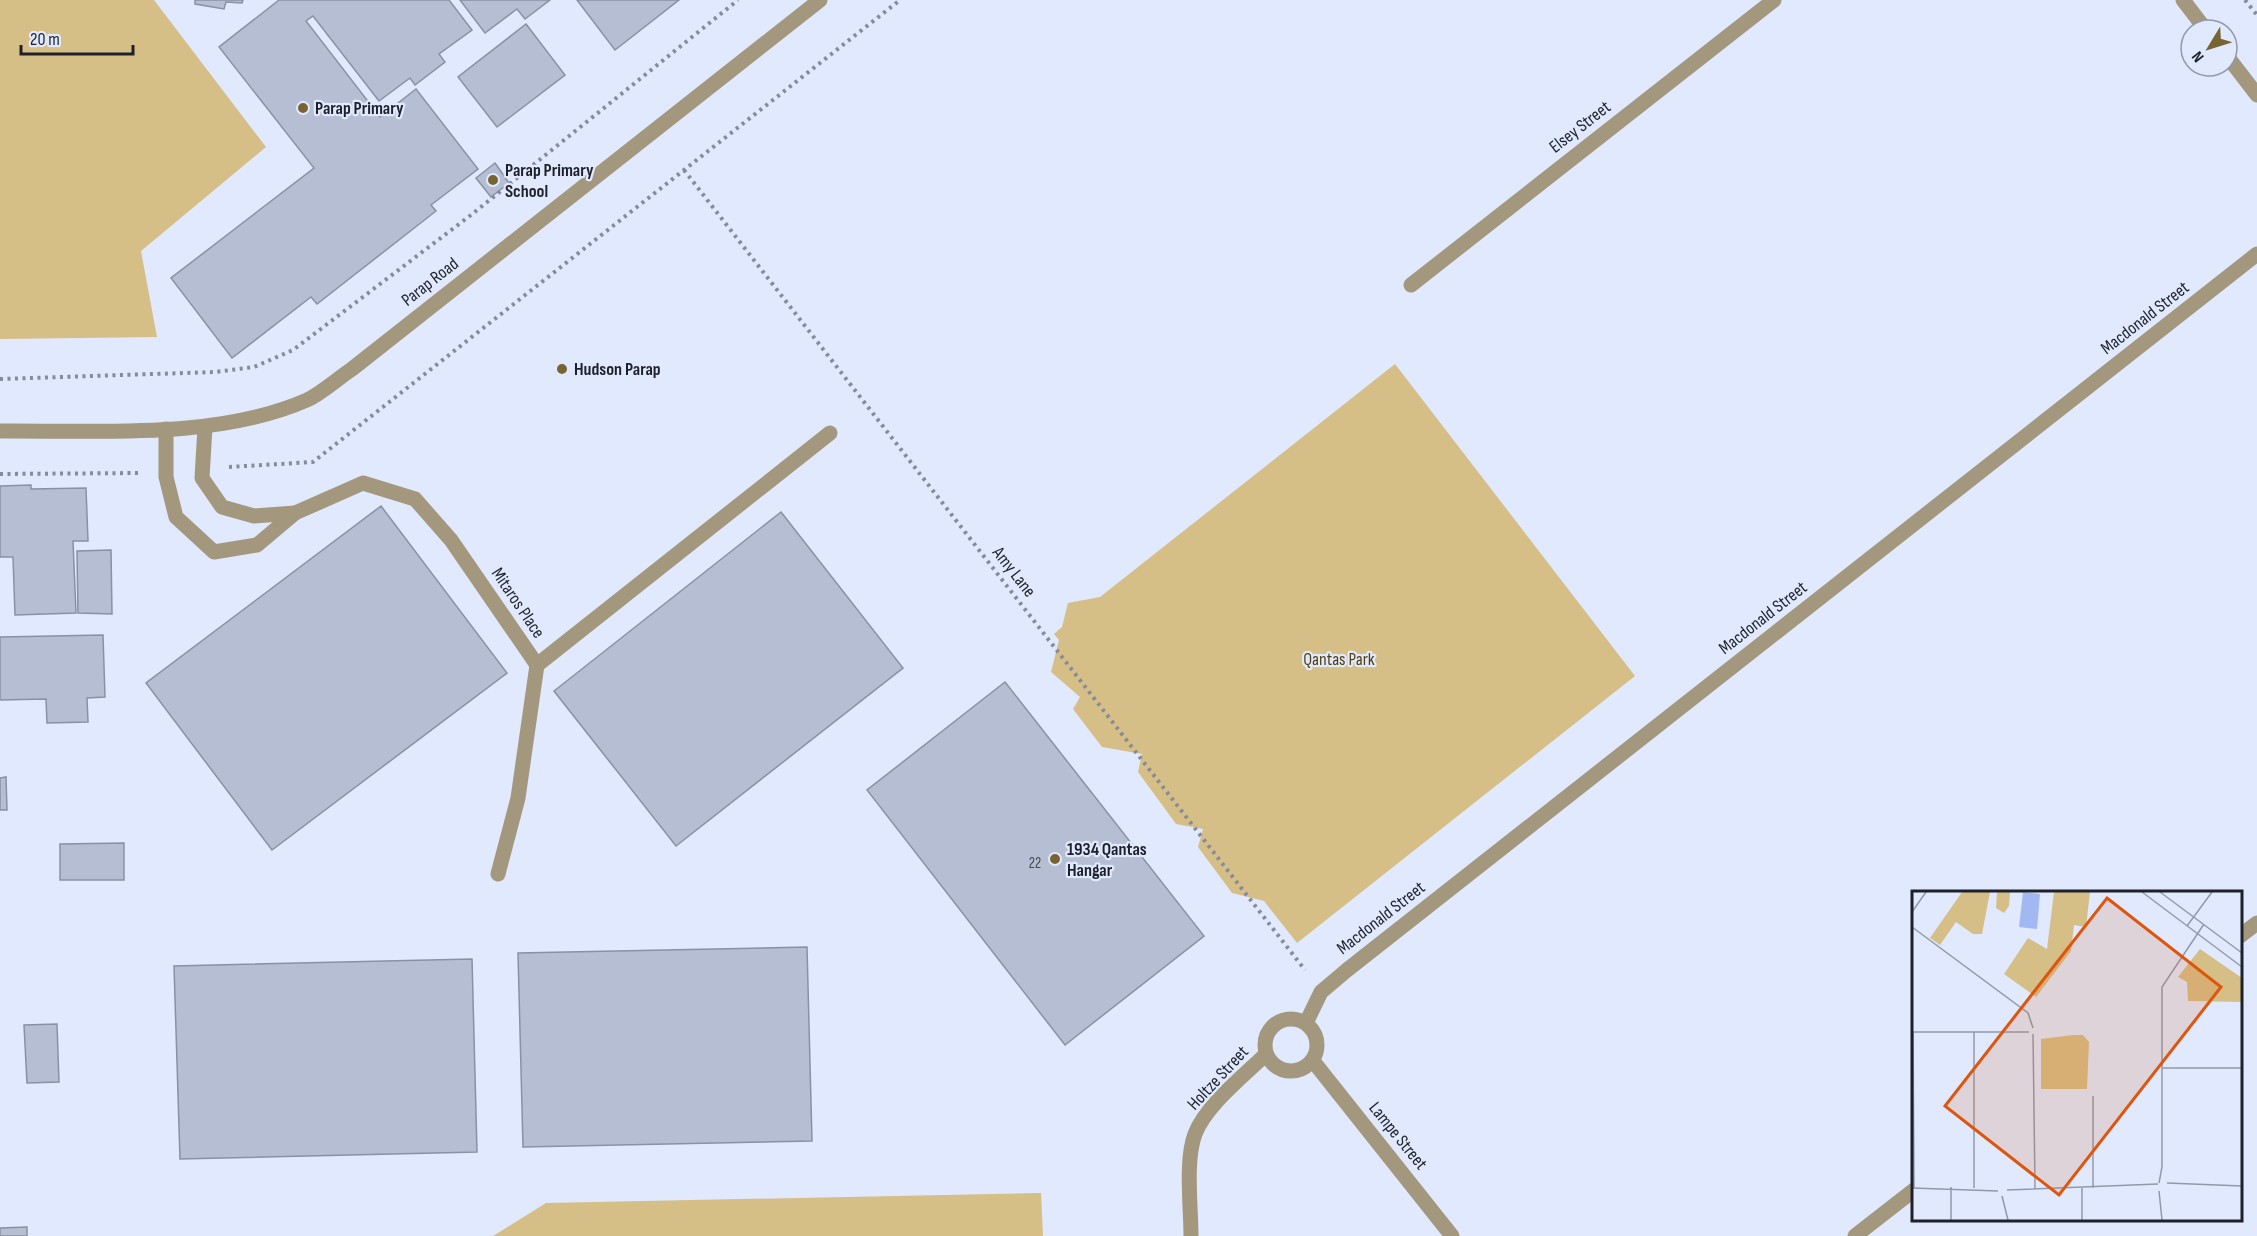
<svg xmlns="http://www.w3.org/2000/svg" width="2257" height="1236" font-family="'Sofia Sans Condensed',sans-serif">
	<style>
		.green { fill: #d6be87 }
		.building { fill: #b6bed3; stroke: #8991a5; stroke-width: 1.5 }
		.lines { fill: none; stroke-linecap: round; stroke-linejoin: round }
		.path { stroke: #858b9a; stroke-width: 4; stroke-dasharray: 3 4.5; stroke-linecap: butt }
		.service { stroke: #a3977d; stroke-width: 15 }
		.minor { stroke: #a3977d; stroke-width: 15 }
		.tertiary { stroke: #a3977d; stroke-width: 15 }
		.poi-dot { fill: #776432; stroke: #e0e9fe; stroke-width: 2 }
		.labels { text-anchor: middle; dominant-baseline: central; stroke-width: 4.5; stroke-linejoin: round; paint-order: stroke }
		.number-label { font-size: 15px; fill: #444854 }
		.poi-label { font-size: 18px; font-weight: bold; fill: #1e2129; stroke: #e0e9fe; text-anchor: start }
		.street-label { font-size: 18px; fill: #1e2129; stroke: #e0e9fe }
		.park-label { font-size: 18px; fill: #53410e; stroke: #e0e9fe }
		.inset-road { fill: none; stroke: #9299a9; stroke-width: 1.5 }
		.view { fill: #de560d; fill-opacity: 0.15; stroke: #de560d; stroke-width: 3 }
		.inset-edge { fill: none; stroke: #1e2129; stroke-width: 3 }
	</style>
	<rect width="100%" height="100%" fill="#e0e9fe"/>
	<g class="green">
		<path d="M0 0H154L266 147 141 251 157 337 0 339Z"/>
		<path d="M1395 364 1635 676 1297 943 1264 901 1232 893 1198 847 1203 829 1176 824 1138 772 1142 754 1102 747 1073 709 1080 697 1051 672 1059 640 1054 634 1062 627 1068 603 1100 597Z"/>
		<path d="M1041 1193 1043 1236H493L546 1203Z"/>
	</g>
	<g class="building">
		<path d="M195 0H243L242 3 226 2 224 9 195 4Z"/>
		<path d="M279 0H449L472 30 439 54 445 62 415 85 410 78 379 101 313 16 306 21 380 117 416 89 478 169 431 205 436 211 317 304 311 297 232 358 171 278 314 168 219 47Z"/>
		<path d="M460 0H550L525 19 517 9 485 33Z"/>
		<path d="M577 0H679L615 50Z"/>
		<path d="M526 24 565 75 497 127 458 77Z"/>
		<path d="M495 163 509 183 491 197 476 178Z"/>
		<path d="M31 485V489L86 488 88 541H73L76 613 15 615 13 557H0V486Z"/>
		<path d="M381 506 507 673 272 850 146 683Z"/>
		<path d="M781 512 903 668 676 846 554 691Z"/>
		<path d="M111 550 112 614 78 613 77 551Z"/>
		<path d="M103 635 105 697 87 698 88 722 47 723 46 699 0 700V637Z"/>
		<path d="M1005 682 1204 936 1065 1045 867 790Z"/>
		<path d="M6 777 7 810H0V778Z"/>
		<path d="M124 843V880H60V844Z"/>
		<path d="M807 947 812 1141 523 1147 518 953Z"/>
		<path d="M472 959 477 1152 180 1159 174 966Z"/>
		<path d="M57 1024 59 1082 27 1083 24 1025Z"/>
		<path d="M27 1227V1236H0V1228Z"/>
	</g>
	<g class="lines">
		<g class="path">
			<path d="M2245 0 2257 15"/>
			<path d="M684 170 1305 970"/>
			<path d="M0 379 215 372 254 367 293 350 471 215 738 0"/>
			<path d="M229 467 313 462 900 0"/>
			<path d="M0 474 140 473"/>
		</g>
		<g class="service">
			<path d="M205 427 202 478 222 507 254 516 295 513"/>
			<path d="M166 429V477L176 517 214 552 257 545 295 513 363 483 415 499 451 540 537 665 518 798 498 874"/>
			<path d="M537 665 830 433"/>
		</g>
		<g class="minor">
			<path d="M2183 0 2206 30"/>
			<path d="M2227 56 2257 95"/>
			<path d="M1411 285 1774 0"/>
			<path d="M2240 936 2257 923"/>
			<circle cx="1291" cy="1045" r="26"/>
			<path d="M1306 1023 1321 992 1347 970 2257 254"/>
			<path d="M1313 1061 1452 1236"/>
			<path d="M1191 1236C1191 1207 1185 1160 1195 1134 1206 1105 1245 1075 1266 1054"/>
			<path d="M1855 1236 1914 1190"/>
		</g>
		<path class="tertiary" d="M0 431C98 430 216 440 307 400 322 393 337 379 352 369L820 0"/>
	</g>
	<g class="poi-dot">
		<circle cx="303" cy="108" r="6"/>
		<circle cx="493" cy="180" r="6"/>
		<circle cx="562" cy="369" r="6"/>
		<circle cx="1055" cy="859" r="6"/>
	</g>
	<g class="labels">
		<g class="number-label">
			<text x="1035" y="863">22</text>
		</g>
		<g class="poi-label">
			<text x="315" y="108">Parap Primary</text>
			<text x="505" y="170">Parap Primary<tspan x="505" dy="21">School</tspan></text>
			<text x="574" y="369">Hudson Parap</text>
			<text x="1067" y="849">1934 Qantas<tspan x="1067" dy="21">Hangar</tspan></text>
		</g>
		<g class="street-label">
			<text transform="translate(1580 127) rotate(-38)">Elsey Street</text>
			<text transform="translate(430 282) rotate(-38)">Parap Road</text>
			<text transform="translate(2145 318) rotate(-38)">Macdonald Street</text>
			<text transform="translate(1014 572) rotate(52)">Amy Lane</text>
			<text transform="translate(518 603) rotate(56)">Mitaros Place</text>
			<text transform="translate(1763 618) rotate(-38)">Macdonald Street</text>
			<text transform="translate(1381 918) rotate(-38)">Macdonald Street</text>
			<text transform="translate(1218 1078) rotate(-47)">Holtze Street</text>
			<text transform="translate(1398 1136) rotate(51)">Lampe Street</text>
		</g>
		<g class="park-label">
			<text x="1339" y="659">Qantas Park</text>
		</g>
	</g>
	<g transform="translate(1912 891)">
		<rect width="330" height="330" fill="#e0e9fe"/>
		<path d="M50 1H78L70 43H61L44 31 28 54 18 47ZM85 1H98L97 15 92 22 84 17ZM142 1H178L174 36 162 34 159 60 124 106 92 83 116 47 135 58ZM288 58 330 87V111L276 110 275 91 266 86ZM161 144H171L177 151 175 198H129V148Z" fill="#d6be87"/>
		<path d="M111 1 128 3 125 38 107 36Z" fill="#a1b8f2"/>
		<path class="inset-road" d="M230 1 330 76M248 1 330 62M0 21 14 1M275 35 300 1M0 36 116 122 121 137M0 141H117M1 141 2 297M121 143 123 297M250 177H330M181 205V297M247 292 250 276V96L292 33M255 292 330 295M39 296V329M0 297 86 300M62 297V141M170 297V329M95 299 246 293M247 300 250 329M90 305 96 329"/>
		<path class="view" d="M195 7 309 96 147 304 33 215Z"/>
		<rect width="330" height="330" class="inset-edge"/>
	</g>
	<g transform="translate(2209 48) rotate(232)"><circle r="28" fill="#e0e9fe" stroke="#9299a9" stroke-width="1.5"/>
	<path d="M0-4.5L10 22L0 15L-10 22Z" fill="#776432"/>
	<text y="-9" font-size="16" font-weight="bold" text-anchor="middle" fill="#1e2129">N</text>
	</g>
	<path d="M21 45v9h112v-9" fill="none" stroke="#1e2129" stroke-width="3"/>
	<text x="30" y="45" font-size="18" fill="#1e2129" stroke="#e0e9fe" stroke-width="4.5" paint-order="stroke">20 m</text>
</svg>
